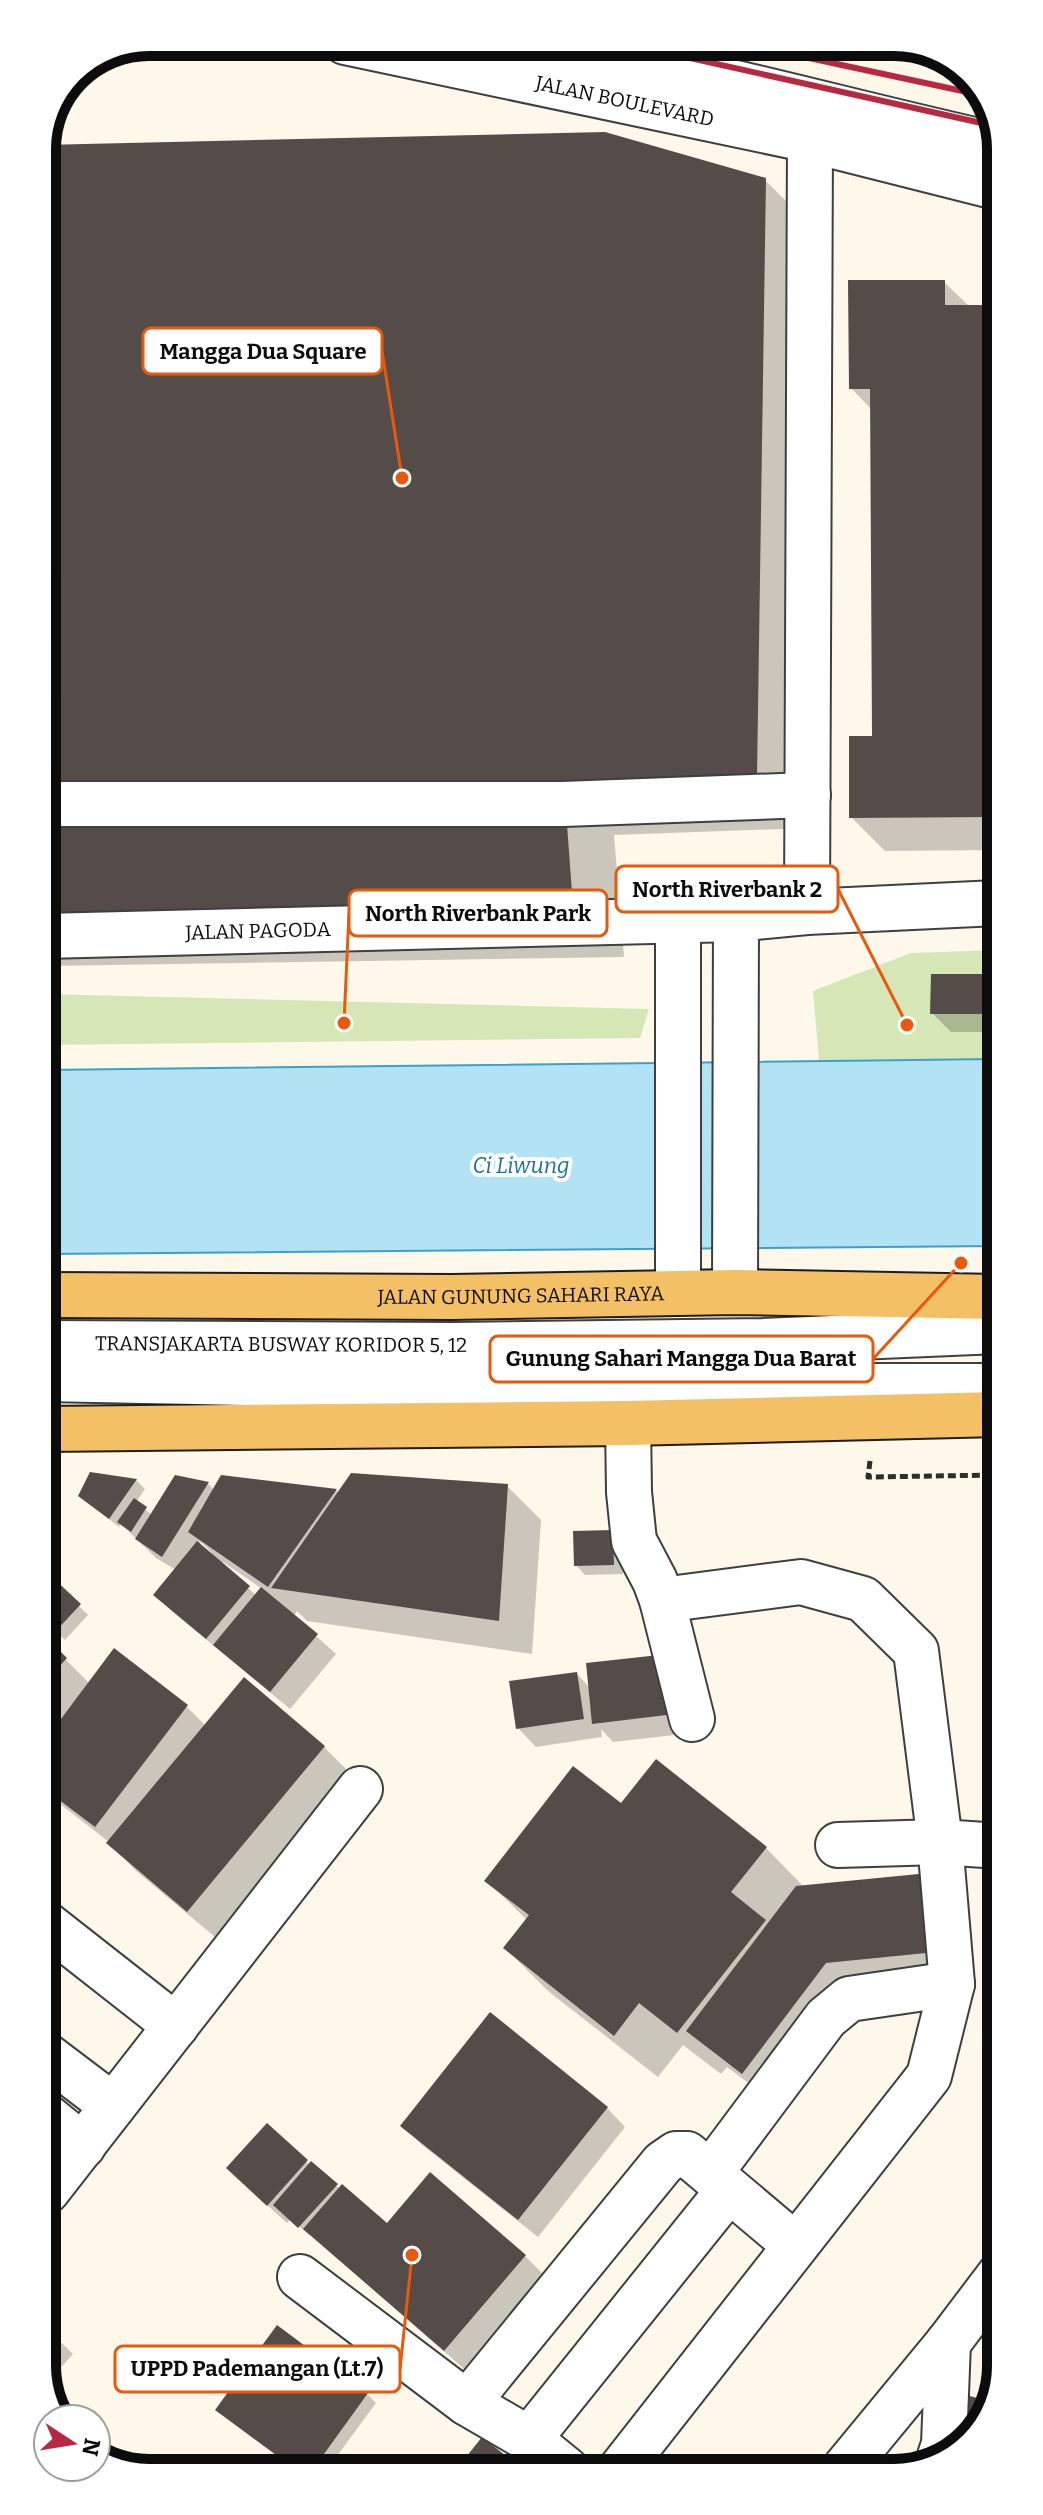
<svg xmlns="http://www.w3.org/2000/svg" width="1043" height="2515" font-family="Bitter,serif">
	<style>
		.green { fill: #d5e7b6 }
		.water { fill: #b2e3f4; stroke: #3ba1c8; stroke-width: 2 }
		.shadow { fill: #0003; fill-rule: evenodd }
		.building { fill: #544c48 }
		.lines { fill: none; stroke-linecap: round; stroke-linejoin: round }
		.minor-casing { stroke: #3f3f3f; stroke-width: 48 }
		.major-casing { stroke: #1d1d1d; stroke-width: 48 }
		.path { stroke: #2e2e2e; stroke-width: 5; stroke-dasharray: 8 4; stroke-linecap: butt }
		.minor { stroke: #fff; stroke-width: 44 }
		.major { stroke: #f4c065; stroke-width: 44 }
		.rail { stroke: #b62941; stroke-width: 6 }
		.labels { text-anchor: middle; dominant-baseline: central; stroke-width: 8; stroke-linejoin: round; paint-order: stroke }
		.street-label { font-size: 20px; fill: #0c0c0c; stroke: #fff }
		.water-label { font-size: 22px; font-style: italic; fill: #1a7098; stroke: #fff }
		.rim { fill: none; stroke: #0c0c0c; stroke-width: 10 }
		.leader { fill: none; stroke: #e8590c; stroke-width: 3 }
		.callout-dot { fill: #e8590c; stroke: #fff; stroke-width: 3 }
		.callout { fill: #fff; stroke: #e8590c; stroke-width: 3 }
		.callout-label { font-size: 22px; text-anchor: middle; font-weight: bold; fill: #0c0c0c }
	</style>
	<rect width="100%" height="100%" fill="#fef8eb"/>
	<g class="green">
		<path d="M998 950V1059L819 1060 813 991 911 953Z"/>
		<path d="M44 994 649 1009 640 1038 44 1045Z"/>
	</g>
	<path class="water" d="M998 1059V1246L45 1254 44 1070Z"/>
	<g class="shadow">
		<path d="M42 147 765 180 817 232 807 828 614 835 624 957 44 966Z"/>
		<path d="M944 282 970 307H996L997 850 885 851 851 817 874 738 872 410 851 388Z"/>
		<path d="M998 976V1032H951L932 1013Z"/>
		<path d="M91 1474 136 1480 145 1489 136 1502 152 1515 208 1484 214 1490 222 1477 337 1491 339 1494 507 1486 541 1520 532 1654 307 1621 297 1611 294 1616 336 1654 290 1709 174 1613 155 1595 176 1570 156 1558 121 1524 119 1527 80 1496ZM201 1542 212 1553 210 1555 199 1546ZM223 1562 262 1589 257 1596 221 1564Z"/>
		<path d="M622 1541 623 1574 585 1575 576 1565Z"/>
		<path d="M51 1579 88 1615 65 1640 46 1623V1584Z"/>
		<path d="M46 1640 90 1684 186 1706 206 1726 324 1747 351 1774 215 1937 135 1870 109 1842 46 1793V1742L52 1734 50 1732 46 1736Z"/>
		<path d="M667 1656 692 1733 613 1742 601 1729 602 1737 536 1747 518 1728 577 1674 590 1688Z"/>
		<path d="M621 1806 766 1848 804 1887 938 1875 972 1978 853 1989 770 2099 727 2067 721 2074 683 2045 658 2077 548 1991 505 1948 527 1920 487 1881Z"/>
		<path d="M607 2108 625 2127 538 2237 421 2144 403 2126Z"/>
		<path d="M267 2126 310 2165 387 2226 525 2256 552 2283 472 2376 310 2233 309 2235 291 2219 287 2223 247 2187Z"/>
		<path d="M47 2329 73 2354 48 2382Z"/>
		<path d="M367 2394 376 2403 326 2471 299 2472Z"/>
	</g>
	<g class="building">
		<path d="M605 132 766 178 757 777 564 784 573 906 44 915 42 145Z"/>
		<path d="M848 280H945V305H996L997 817 849 818V736H872L870 389H849Z"/>
		<path d="M931 974H998V1014H930Z"/>
		<path d="M90 1472 137 1479 109 1519 78 1496Z"/>
		<path d="M351 1473 508 1484 499 1621 271 1588Z"/>
		<path d="M175 1475 209 1482 162 1557 135 1539Z"/>
		<path d="M221 1475 337 1489 268 1587 188 1532Z"/>
		<path d="M134 1498 147 1507 131 1532 117 1522Z"/>
		<path d="M613 1530 614 1565 574 1566 573 1531Z"/>
		<path d="M197 1541 250 1586 206 1639 153 1595Z"/>
		<path d="M51 1576 81 1604 54 1633 46 1625V1581Z"/>
		<path d="M261 1587 318 1634 270 1692 213 1645Z"/>
		<path d="M46 1637 67 1658 46 1681Z"/>
		<path d="M114 1648 188 1705 95 1827 46 1790V1739Z"/>
		<path d="M668 1654 675 1714 592 1724 586 1663Z"/>
		<path d="M577 1672 584 1719 516 1729 509 1681Z"/>
		<path d="M244 1677 325 1746 187 1912 106 1843Z"/>
		<path d="M656 1759 767 1847 731 1892 766 1920 677 2033 639 2003 614 2036 503 1948 529 1915 484 1881 573 1766 621 1803Z"/>
		<path d="M939 1872 946 1951 826 1963 742 2074 686 2031 796 1886Z"/>
		<path d="M490 2012 608 2107 518 2220 400 2126Z"/>
		<path d="M267 2123 308 2160 267 2206 226 2168Z"/>
		<path d="M311 2161 338 2184 298 2228 273 2205Z"/>
		<path d="M430 2172 526 2255 444 2351 303 2229 342 2184 387 2223Z"/>
		<path d="M277 2325 368 2393 311 2472H299L215 2410Z"/>
		<path d="M47 2326 55 2334 47 2343Z"/>
		<path d="M966 2395 989 2401 979 2431 949 2452Z"/>
		<path d="M482 2437 524 2470 455 2471Z"/>
	</g>
	<g class="lines">
		<g class="minor-casing">
			<g id="minor">
				<path id="s1" d="M345 42 810 140 996 187"/>
				<path d="M542 42C695 69 844 111 996 145"/>
				<path d="M44 804H563L808 795"/>
				<path d="M807 912 810 140"/>
				<path id="s2" d="M44 936 736 919 807 912 997 903"/>
				<path d="M735 1292 736 919"/>
				<path d="M678 1293V920"/>
				<path id="s3" d="M45 1343 453 1345 763 1341 998 1331"/>
				<path d="M45 1379 392 1386H999"/>
				<path d="M628 1423 629 1492 634 1541 655 1581 662 1600 692 1719"/>
				<path d="M838 1845 940 1842 1000 1846"/>
				<path d="M46 1924 176 2026"/>
				<path d="M47 2056 113 2106"/>
				<path d="M47 2117 83 2146"/>
				<path d="M711 2172 826 2018 849 1999 952 1984"/>
				<path d="M47 2191 360 1789"/>
				<path d="M300 2277 467 2403 529 2439 567 2470"/>
				<path d="M467 2403 663 2163 676 2154H687L795 2245"/>
				<path d="M529 2439 728 2191"/>
				<path d="M939 2459 944 2444 948 2343"/>
				<path d="M845 2468 948 2343 1001 2273"/>
				<path d="M620 2470 929 2076 952 1984 940 1842 916 1651 863 1599 801 1582 662 1600"/>
			</g>
		</g>
		<g class="major-casing">
			<g id="major">
				<path id="s4" d="M45 1295 452 1297 735 1292 998 1297"/>
				<path d="M45 1429 628 1423 999 1414"/>
			</g>
		</g>
		<path class="path" d="M870 1461 868 1477 999 1475"/>
		<use href="#minor" class="minor"/>
		<use href="#major" class="major"/>
		<g class="rail">
			<path d="M618 42 995 126"/>
			<path d="M735 42 981 95"/>
		</g>
	</g>
	<g class="labels">
		<g class="street-label">
			<text stroke="none"><textPath href="#s1" startOffset="286">JALAN BOULEVARD</textPath></text>
			<text stroke="none"><textPath href="#s2" startOffset="214">JALAN PAGODA</textPath></text>
			<text stroke="none"><textPath href="#s4" startOffset="476">JALAN GUNUNG SAHARI RAYA</textPath></text>
			<text stroke="none"><textPath href="#s3" startOffset="236">TRANSJAKARTA BUSWAY KORIDOR 5, 12</textPath></text>
		</g>
		<g class="water-label">
			<text x="521" y="1165">Ci Liwung</text>
		</g>
	</g>
	<path d="M0 0H1043V2515H0ZM149 56H894A93 93 0 0 1 987 149V2366A93 93 0 0 1 894 2459H149A93 93 0 0 1 56 2366V149A93 93 0 0 1 149 56Z" fill="#fff" fill-rule="evenodd"/>
	<path class="rim" d="M149 56H894A93 93 0 0 1 987 149V2366A93 93 0 0 1 894 2459H149A93 93 0 0 1 56 2366V149A93 93 0 0 1 149 56Z"/>
	<path class="leader" d="M402 478L382 351M907 1025L838 889M344 1023L349 913M961 1263L873 1359M412 2255L400 2369"/>
	<g class="callout-dot">
		<circle cx="402" cy="478" r="8"/>
		<circle cx="907" cy="1025" r="8"/>
		<circle cx="344" cy="1023" r="8"/>
		<circle cx="961" cy="1263" r="8"/>
		<circle cx="412" cy="2255" r="8"/>
	</g>
	<g class="callout">
		<rect x="143" y="328" width="239" height="46" rx="8"/>
		<rect x="616" y="866" width="222" height="46" rx="8"/>
		<rect x="349" y="890" width="258" height="46" rx="8"/>
		<rect x="490" y="1336" width="383" height="46" rx="8"/>
		<rect x="115" y="2346" width="285" height="46" rx="8"/>
	</g>
	<g class="callout-label">
		<text x="263" y="359">Mangga Dua Square</text>
		<text x="727" y="897">North Riverbank 2</text>
		<text x="478" y="921">North Riverbank Park</text>
		<text x="681" y="1366">Gunung Sahari Mangga Dua Barat</text>
		<text x="257" y="2376">UPPD Pademangan (Lt.7)</text>
	</g>
	<g transform="translate(72 2443) rotate(102)"><circle r="38" fill="#ffffff" stroke="#9e9e9e" stroke-width="2"/>
	<path d="M0-6L14 30L0 20L-14 30Z" fill="#b62941"/>
	<text y="-12" font-size="22" font-weight="bold" text-anchor="middle" fill="#0c0c0c">N</text>
	</g>
</svg>
